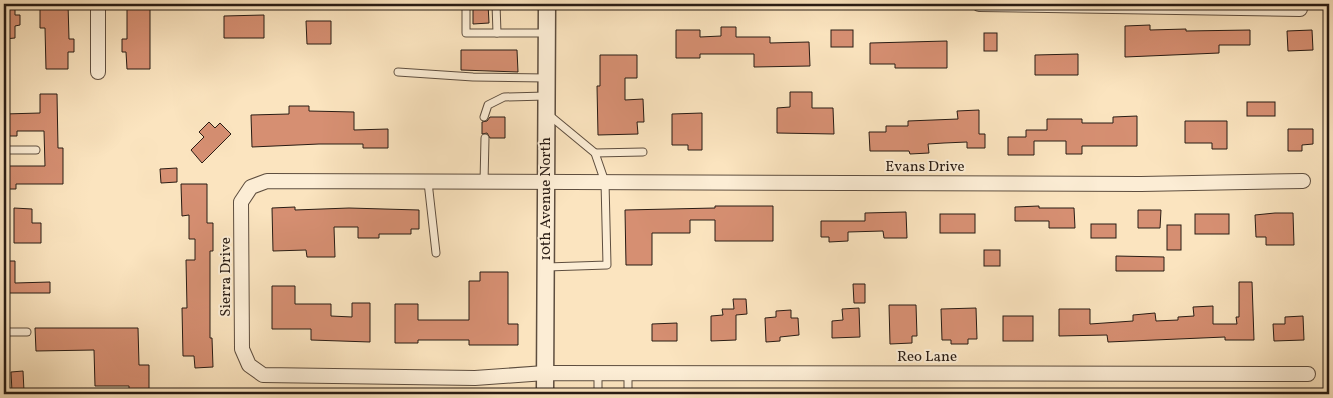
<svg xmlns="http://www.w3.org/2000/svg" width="1333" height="398" font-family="Vollkorn,serif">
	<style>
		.building { fill: #d68f72; stroke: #291c14 }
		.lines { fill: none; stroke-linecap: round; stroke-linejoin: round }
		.service-casing { stroke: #5e4e3f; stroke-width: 9 }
		.minor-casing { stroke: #5e4e3f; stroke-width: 16 }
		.tertiary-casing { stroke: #5e4e3f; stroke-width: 19 }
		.service { stroke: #fcedd5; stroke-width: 7 }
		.minor { stroke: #fcedd5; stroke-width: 14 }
		.tertiary { stroke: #fcedd5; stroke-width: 16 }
		.labels { text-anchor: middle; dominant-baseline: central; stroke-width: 4; stroke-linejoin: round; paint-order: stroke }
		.street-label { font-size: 15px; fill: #291c14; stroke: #fcedd5 }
	</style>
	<rect width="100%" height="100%" fill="#fbe4bf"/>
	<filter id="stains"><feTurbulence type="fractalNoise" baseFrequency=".004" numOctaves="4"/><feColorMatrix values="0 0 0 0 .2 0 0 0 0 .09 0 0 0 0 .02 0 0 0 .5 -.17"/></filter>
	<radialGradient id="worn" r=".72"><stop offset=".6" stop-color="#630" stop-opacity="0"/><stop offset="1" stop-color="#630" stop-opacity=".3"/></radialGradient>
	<g class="building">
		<path d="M4 4H15V15H20V25L15 26V38L4 39Z"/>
		<path d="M40 4H68L69 39H74V52H68V69H46L45 28H40Z"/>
		<path d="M127 4H150V69H127L126 52H122V39H127Z"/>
		<path d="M473 4H488L489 23 473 24Z"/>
		<path d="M264 15V38H224V16Z"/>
		<path d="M306 21H331V44H307Z"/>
		<path d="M1150 25V30L1186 29V31L1250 30V45H1219V53L1125 57V26Z"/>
		<path d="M721 27H736V37H770V43L809 42 810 66 754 67V54H700V58H676V30H700V37L721 36Z"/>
		<rect x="831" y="30" width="22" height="17"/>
		<path d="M1312 30 1313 50 1288 51 1287 31Z"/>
		<rect x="984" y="33" width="13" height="18"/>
		<path d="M947 41V68H895V64H870V43Z"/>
		<path d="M461 50H517L518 72 461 70Z"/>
		<path d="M1078 54V75H1035V55Z"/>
		<path d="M600 55H637V78H625V100L643 99 644 122H637L638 134 598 135 597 86H600Z"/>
		<path d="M790 92H812V108H833L834 134 777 133V108L790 107Z"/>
		<path d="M40 94H57L58 148H63V184H16V189H6V184H4V166H45L44 131H17V136H6V130H4V114L40 113Z"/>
		<rect x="1247" y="102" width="28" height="14"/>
		<path d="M289 106H309V111L354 112V130L388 129V148H363V144H319L252 147 251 115 289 114Z"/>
		<path d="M979 110V134H985V148H967V142L944 143 928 144 929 153 910 154 909 151H870L869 132H886V126H908V121L958 119 957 111Z"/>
		<path d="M702 113V150H688V145H672V114Z"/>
		<path d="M1137 116V146H1082V154H1066V141H1034V155H1008V137H1026V130H1047V119H1082V123H1113V117Z"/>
		<path d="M490 117H505V138H490L487 133 482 134V122L487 121Z"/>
		<path d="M1185 121H1227V149H1212V143H1185Z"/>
		<path d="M209 122 215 128 220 123 231 134 202 163 191 150 204 137 199 132Z"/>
		<path d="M1288 129H1313V144L1302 145V151H1288Z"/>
		<path d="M177 168V182L161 183 160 169Z"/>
		<path d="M181 184H207V223H213V251H210V338H212L213 367 195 368 194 356H183L182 308H187L186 260H195V239H189V215L182 216Z"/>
		<path d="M715 206H773V241H715V220H690V233H652V265H626L625 210 715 208Z"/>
		<path d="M1039 206V208H1074L1075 228H1049V221H1015V207Z"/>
		<path d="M295 207V210L349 208 419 210V229H411V234H379V238H358V227H334L335 257H307L306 250 273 251 272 208Z"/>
		<path d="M14 208 32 209V223H41V243H14Z"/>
		<path d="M1138 210H1161L1160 228H1138Z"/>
		<path d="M906 212 907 238H884L883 231 848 232V241L829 242V237H821V221H865V213Z"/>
		<path d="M1275 213H1293L1294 245H1266V237H1256L1255 215Z"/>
		<rect x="940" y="214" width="35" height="19"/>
		<rect x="1195" y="214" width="34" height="20"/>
		<rect x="1091" y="224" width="25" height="14"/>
		<rect x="1167" y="225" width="14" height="25"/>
		<rect x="984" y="250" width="16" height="16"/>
		<path d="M1116 256 1164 257V271H1116Z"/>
		<path d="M4 261H15V283L50 282V293H4Z"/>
		<path d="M480 272H508V324H518V345H469V340H418V343H395V304H418V320H469V281H480Z"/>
		<path d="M1239 282H1252L1254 340H1225V337L1108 342 1107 335 1059 336V309H1090V324L1133 321V315L1155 313 1156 321 1178 320V317L1194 316 1193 307 1213 306V324H1237L1236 317H1239Z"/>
		<path d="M853 284H865V303H854Z"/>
		<path d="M272 286H295V304H331V316L352 317V303H370V342L311 340V329H272Z"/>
		<path d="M733 299H746L747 314 736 315V340L711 341V316L723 315 722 309H734Z"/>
		<path d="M889 305H916L917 336H912V343L890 344Z"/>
		<path d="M859 308 860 337 832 338V321L843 320 842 309Z"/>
		<path d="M976 308 977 339H968V344H951V340H942L941 309Z"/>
		<path d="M791 310V318H798L799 335 780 337V341L766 342 765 318 776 317V311Z"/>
		<rect x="1003" y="316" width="30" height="25"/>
		<path d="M1303 316 1304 340 1274 341 1273 324H1285V317Z"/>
		<path d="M677 323V341H652V324Z"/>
		<path d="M35 328H138L139 365H149V391L129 392V386H95L94 350 36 351Z"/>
		<path d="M23 371 24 391 12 392 11 372Z"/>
	</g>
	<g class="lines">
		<g class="service-casing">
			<g id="service">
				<path d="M466 4V33H547"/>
				<path d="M496 4 497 33"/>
				<path d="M398 72 473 77 547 78"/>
				<path d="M484 117 488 105 504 97 546 96"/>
				<path d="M4 150H36"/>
				<path d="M595 153 643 152"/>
				<path d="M428 182 436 253"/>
				<path d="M484 182 485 138"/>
				<path d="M547 267 607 265 605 182 595 153 549 115"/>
				<path d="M4 332H27"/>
				<path d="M628 373V394"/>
				<path d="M598 394V373"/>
			</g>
		</g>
		<g class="minor-casing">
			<g id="minor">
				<path d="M979 4 1300 9"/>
				<path d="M98 72V4"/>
				<path d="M1303 181 1141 184 267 181 251 187 241 202 242 349 249 365 263 375 475 378 545 373 1308 374"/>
			</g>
		</g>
		<g class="tertiary-casing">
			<path id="tertiary" d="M545 394 547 4"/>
		</g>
		<use href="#service" class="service"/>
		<use href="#minor" class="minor"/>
		<use href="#tertiary" class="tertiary"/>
	</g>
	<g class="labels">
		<g class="street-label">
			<text x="925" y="167">Evans Drive</text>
			<text transform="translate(546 199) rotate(-90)">10th Avenue North</text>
			<text transform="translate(226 277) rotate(-90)">Sierra Drive</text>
			<text x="927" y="357">Reo Lane</text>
		</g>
	</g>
	<rect width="1333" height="398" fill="none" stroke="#fbe4bf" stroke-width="20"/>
	<rect x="5" y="5" width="1323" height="388" fill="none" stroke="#291c14" stroke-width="2.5"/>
	<rect x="10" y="10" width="1313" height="378" fill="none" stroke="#291c14"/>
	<rect width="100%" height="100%" filter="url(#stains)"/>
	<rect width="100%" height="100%" fill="url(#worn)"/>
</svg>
